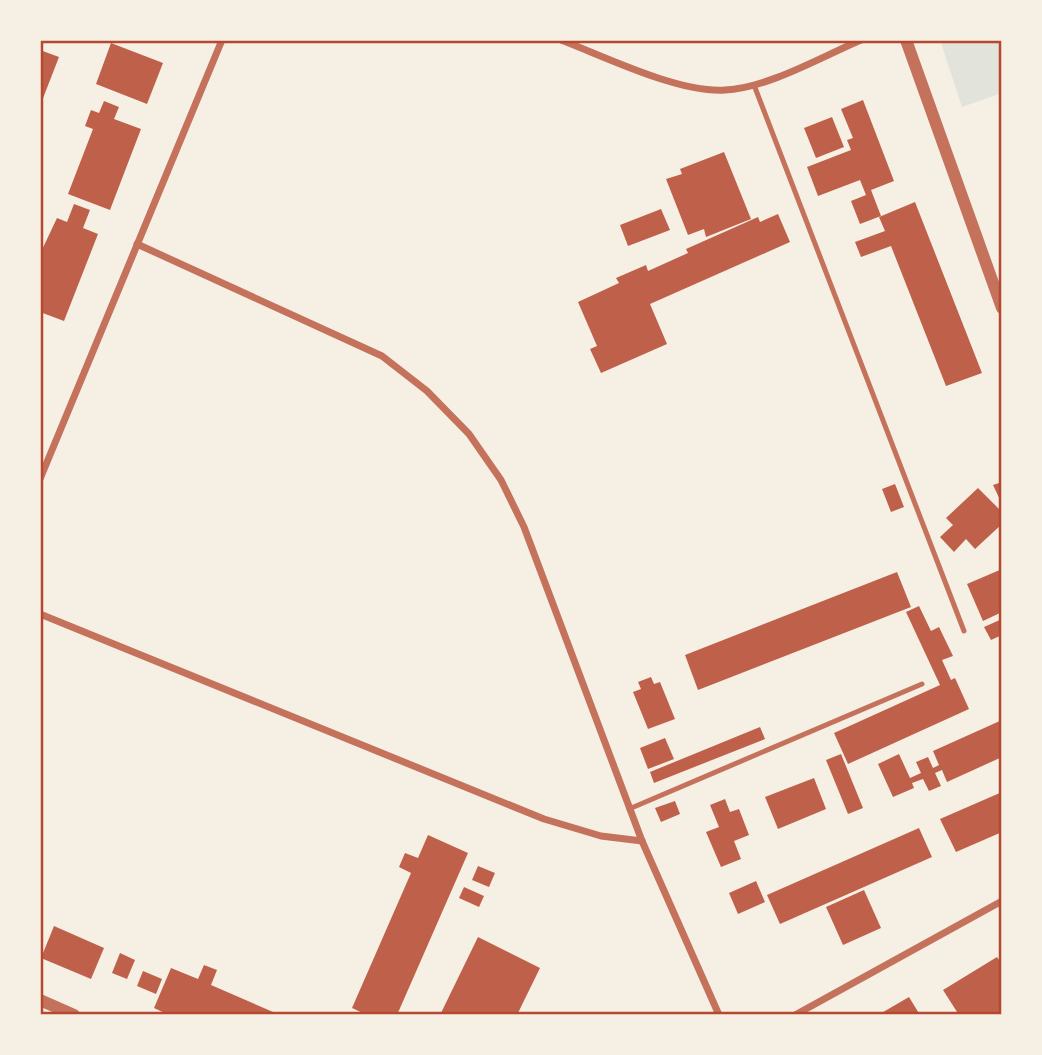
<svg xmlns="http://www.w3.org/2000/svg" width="1042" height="1055" font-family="Jost,sans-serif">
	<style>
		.green { fill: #e2e4dc }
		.building { fill: #bf614a }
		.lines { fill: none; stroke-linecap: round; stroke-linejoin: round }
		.service { stroke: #c5725c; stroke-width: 5 }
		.minor { stroke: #c5725c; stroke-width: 7 }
		.tertiary { stroke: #c5725c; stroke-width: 12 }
		.neatline { fill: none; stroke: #b5482f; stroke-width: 2.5 }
	</style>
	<rect width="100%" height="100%" fill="#f6efe4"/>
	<path class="green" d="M940 40H1002V93L962 107Z"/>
	<g class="building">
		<path d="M111 43 163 63 147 104 96 84Z"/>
		<path d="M40 50 59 57 40 106Z"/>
		<path d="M863 100 894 181 871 190 881 216 860 224 851 201 866 195 860 180 818 196 807 167 851 150 847 140 853 138 841 109Z"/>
		<path d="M104 101 119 107 114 119 141 129 110 210 68 194 93 129 85 126 91 110 99 113Z"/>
		<path d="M832 117 844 147 816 158 804 128Z"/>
		<path d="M724 152 751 219 706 237 704 229 688 235 666 179 682 174 680 169Z"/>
		<path d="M915 202 982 373 946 386 891 246 861 257 855 242 885 231 879 217Z"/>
		<path d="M74 204 90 210 83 228 98 234 64 321 40 312V254L57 218 67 222Z"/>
		<path d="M661 209 670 230 628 246 620 225Z"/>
		<path d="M778 214 790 242 650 304 667 344 601 373 590 349 597 346 578 302 619 283 616 278 646 265 648 271 688 253 686 249 758 217 760 222Z"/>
		<path d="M1002 482V504L993 485Z"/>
		<path d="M895 484 904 507 891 512 882 489Z"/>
		<path d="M978 488 1002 512V524L975 549 966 539 954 552 940 537 953 525 946 518Z"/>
		<path d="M1002 569V612L983 621 967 584Z"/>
		<path d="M897 572 911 607 698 690 685 655Z"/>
		<path d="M919 606 931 631 939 627 953 656 942 660 951 680 955 678 969 709 848 764 834 733 940 685 906 612Z"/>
		<path d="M1002 619V635L991 640 984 627Z"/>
		<path d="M651 677 654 684 660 682 675 719 648 729 633 692 641 689 638 682Z"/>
		<path d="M1002 720V757L947 782 942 770 935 773 941 786 929 791 923 779 912 783 914 788 893 797 878 764 899 754 910 778 921 773 916 762 928 757 933 768 939 765 933 751Z"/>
		<path d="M760 727 765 739 654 783 650 772Z"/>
		<path d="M665 738 674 759 648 769 640 748Z"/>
		<path d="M841 754 863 808 848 814 826 760Z"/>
		<path d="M814 778 826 809 778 829 765 797Z"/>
		<path d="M1002 792V832L956 852 940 819Z"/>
		<path d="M725 799 730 812 739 809 749 835 734 841 741 859 721 867 706 832 719 827 710 805Z"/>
		<path d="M675 801 680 814 661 822 655 808Z"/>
		<path d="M919 828 932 857 780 924 767 895Z"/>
		<path d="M428 835 468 853 397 1015H367L352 1008 411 873 399 867 405 853 418 858Z"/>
		<path d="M478 866 495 873 489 887 472 880Z"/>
		<path d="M756 881 765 902 738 914 729 893Z"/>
		<path d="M464 887 484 896 479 907 459 898Z"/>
		<path d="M864 890 881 928 843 945 826 907Z"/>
		<path d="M54 926 104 948 91 979 41 958Z"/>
		<path d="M478 937 540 968 517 1015H440Z"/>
		<path d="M120 953 135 960 127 979 112 973Z"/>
		<path d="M997 957 1002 964V1015H959L943 990Z"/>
		<path d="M204 965 217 970 211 985 280 1015H169L154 1008 171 968 198 979Z"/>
		<path d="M143 971 162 979 156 994 137 986Z"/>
		<path d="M909 997 920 1015H878Z"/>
	</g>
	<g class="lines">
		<g class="service">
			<path d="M754 85 964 631"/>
			<path d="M629 809 922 684"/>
		</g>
		<g class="minor">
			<path d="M561 40C606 57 678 93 725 90 768 88 821 57 861 40"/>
			<path d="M137 244 382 356 427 391 469 434 501 480 524 527 642 841 719 1015"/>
			<path d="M40 479 222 40"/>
			<path d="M40 614 544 819 601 836 642 841"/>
			<path d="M795 1015 1002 901"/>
		</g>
		<g class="tertiary">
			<path d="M906 40 1002 308"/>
			<path d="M40 1000 74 1015"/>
		</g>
	</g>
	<rect width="1042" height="1055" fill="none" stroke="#f6efe4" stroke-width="84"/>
	<rect x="42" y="42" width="958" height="971" class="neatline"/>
</svg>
